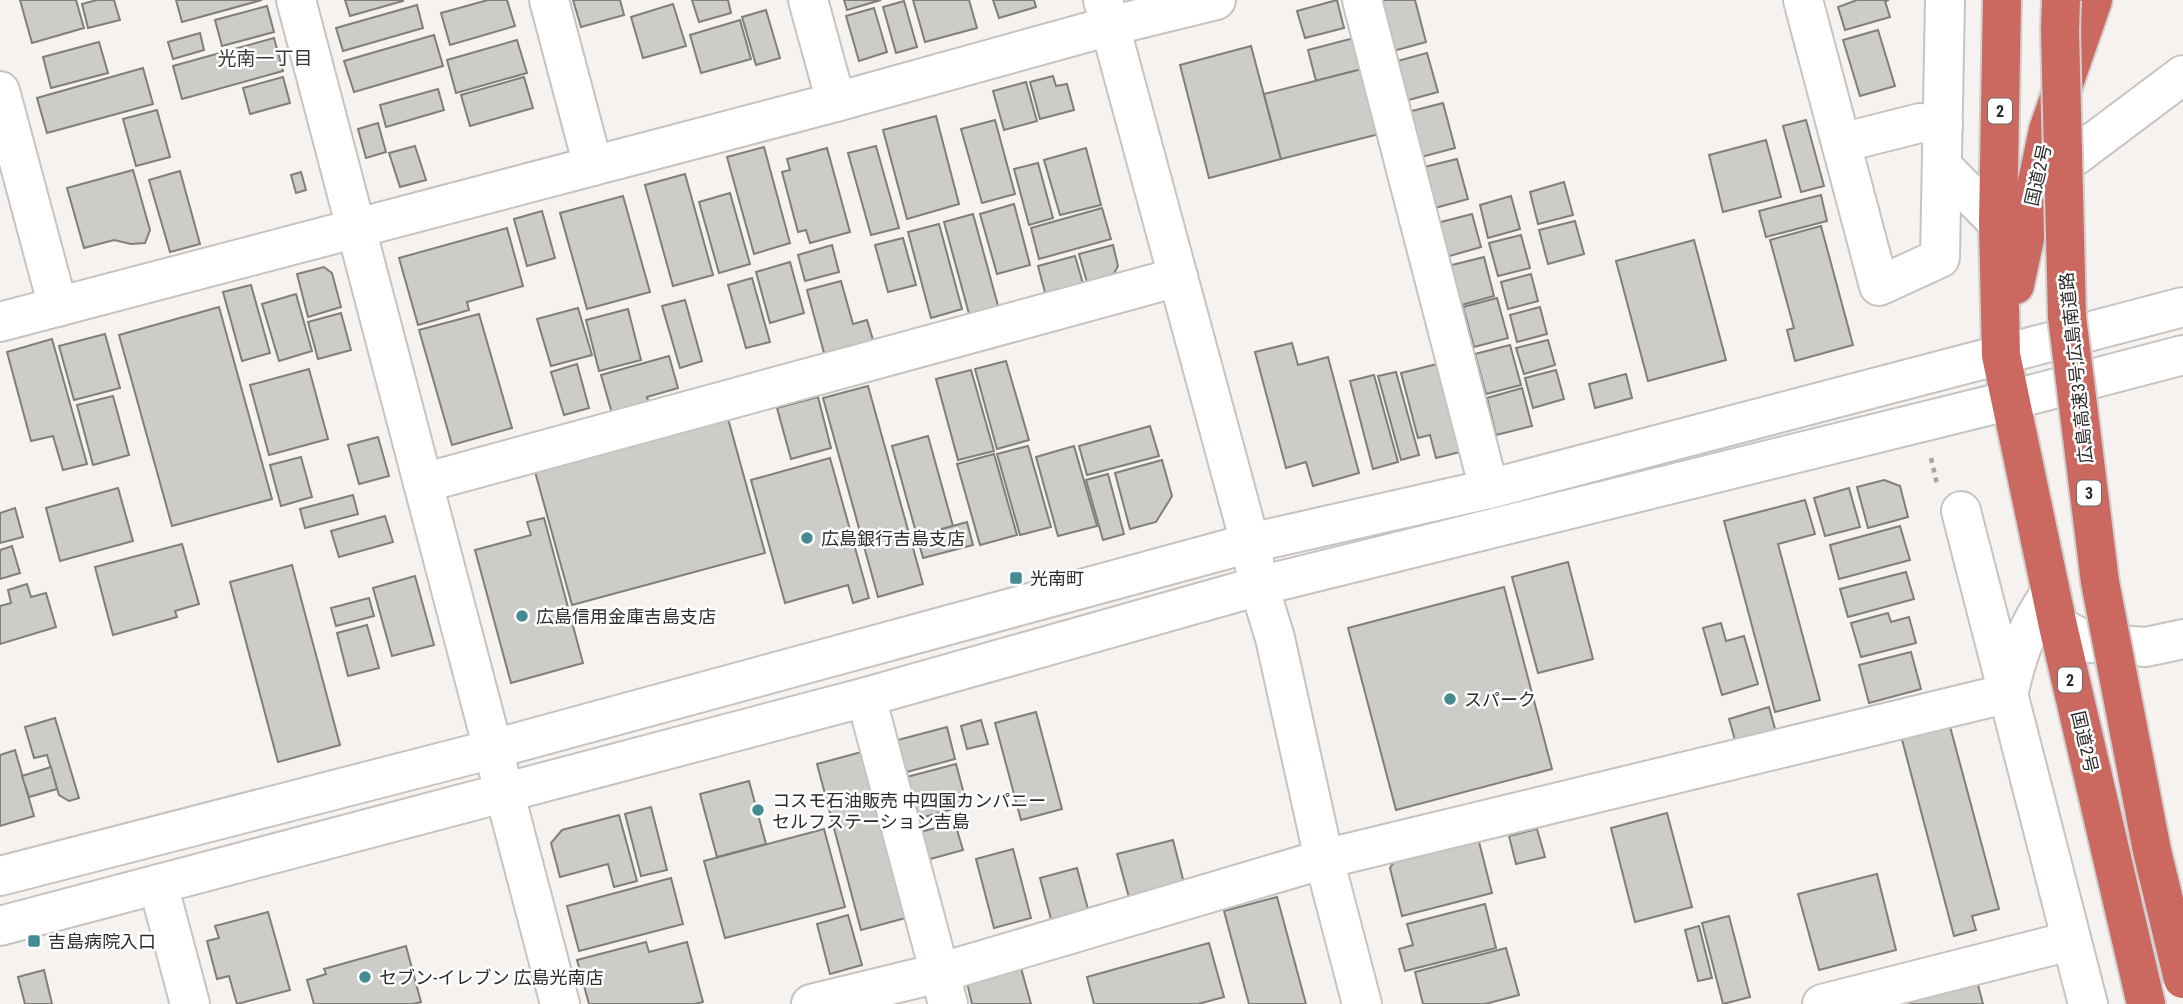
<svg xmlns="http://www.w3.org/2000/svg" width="2183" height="1004" font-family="'Roboto Condensed','Noto Sans JP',sans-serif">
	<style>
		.building { fill: #cdccc8; stroke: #807f7c; stroke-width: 2 }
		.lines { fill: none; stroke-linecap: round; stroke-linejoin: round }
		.minor-casing { stroke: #c7c3c1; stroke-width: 42 }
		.highway-casing { stroke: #d1d0d0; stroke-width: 42 }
		.path { stroke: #a7a5a3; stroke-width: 4.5; stroke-dasharray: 5 5; stroke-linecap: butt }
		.minor { stroke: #fff; stroke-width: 38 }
		.highway { stroke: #cb6960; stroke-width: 38 }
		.highway-bridge-casing { stroke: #d1d0d0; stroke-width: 42; stroke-linecap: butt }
		.highway-bridge { stroke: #cb6960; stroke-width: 38 }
		.poi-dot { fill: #448b93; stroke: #fff; stroke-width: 2.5 }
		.labels { text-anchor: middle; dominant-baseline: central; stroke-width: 5; stroke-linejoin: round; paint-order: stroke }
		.shield { fill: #fff; stroke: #6b6b6a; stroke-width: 2 }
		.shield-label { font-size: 16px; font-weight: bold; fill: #2c2b2a }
		.street-label { font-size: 18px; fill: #2c2b2a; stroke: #fff }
		.poi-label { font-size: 18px; fill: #2c2b2a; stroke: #fff; text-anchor: start }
		.neighbourhood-label { font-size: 19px; fill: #3b3836; stroke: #fff }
	</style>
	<rect width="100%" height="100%" fill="#f5f2ef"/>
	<g class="building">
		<path d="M20 0H76L84 28 32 43Z"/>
		<path d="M97 0H114L120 20 88 28 82 4Z"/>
		<path d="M176 0H262L182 22Z"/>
		<path d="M345 0H403V1L350 16Z"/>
		<path d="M488 0H507L515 26 450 45 441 13Z"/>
		<path d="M573 0H620L624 15 581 27Z"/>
		<path d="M692 0H728L731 13 699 22Z"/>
		<path d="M844 0H881L847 10Z"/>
		<path d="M913 0H969L977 28 925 42Z"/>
		<path d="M993 0H1034L1036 7 999 18Z"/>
		<path d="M1337 0 1344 28 1305 38 1297 11Z"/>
		<path d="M1379 0H1415L1426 42 1393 51Z"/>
		<path d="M1857 0H1889L1885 1 1890 17 1845 30 1838 7Z"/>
		<path d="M904 1 917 47 896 53 883 7Z"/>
		<path d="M673 4 686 46 643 58 631 17Z"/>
		<path d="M417 5 423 28 343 51 336 28Z"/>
		<path d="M267 6 274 32 222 46 215 20Z"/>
		<path d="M874 8 887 52 859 61 846 16Z"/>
		<path d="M766 10 780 58 756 65 742 17Z"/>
		<path d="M740 20 751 59 701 73 690 35Z"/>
		<path d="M1878 30 1895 86 1860 96 1843 40Z"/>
		<path d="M200 33 204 50 173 59 168 42Z"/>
		<path d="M434 35 443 66 354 92 344 61Z"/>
		<path d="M274 38 283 71 182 99 173 66Z"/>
		<path d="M1354 38 1362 69 1316 81 1308 50Z"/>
		<path d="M517 40 527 73 456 93 447 60Z"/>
		<path d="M99 42 108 73 51 88 43 57Z"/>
		<path d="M1251 46 1281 159 1209 178 1180 65Z"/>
		<path d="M1427 53 1438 92 1405 101 1394 62Z"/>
		<path d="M143 68 153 104 47 133 37 98Z"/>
		<path d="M1362 69 1379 134 1281 159 1264 94Z"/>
		<path d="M1053 76 1056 86 1067 84 1074 110 1040 119 1030 82Z"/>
		<path d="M283 77 290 103 250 114 243 88Z"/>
		<path d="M524 77 533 108 470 126 461 95Z"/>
		<path d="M1026 82 1037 121 1004 130 993 91Z"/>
		<path d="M438 89 444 110 386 127 380 105Z"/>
		<path d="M1443 103 1455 148 1421 157 1408 112Z"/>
		<path d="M157 110 170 157 136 166 123 119Z"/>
		<path d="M936 116 959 204 907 219 883 130Z"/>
		<path d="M995 120 1015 194 982 203 961 129Z"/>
		<path d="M1806 120 1824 186 1801 192 1783 126Z"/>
		<path d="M378 123 386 152 366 158 358 129Z"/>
		<path d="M1766 140 1781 197 1723 212 1709 155Z"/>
		<path d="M415 146 426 180 400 187 389 153Z"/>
		<path d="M876 146 899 228 871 235 848 153Z"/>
		<path d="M764 147 790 243 754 254 727 157Z"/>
		<path d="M827 148 850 232 810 243 806 230 798 232 782 172 790 170 787 159Z"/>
		<path d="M1086 148 1101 205 1060 215 1044 160Z"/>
		<path d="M1457 159 1468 199 1435 208 1424 167Z"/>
		<path d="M1038 163 1053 218 1029 225 1014 169Z"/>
		<path d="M133 170 150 230 145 243 131 244 114 240 84 248 67 188Z"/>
		<path d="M180 171 200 244 170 252 149 180Z"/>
		<path d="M301 172 306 190 296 193 291 175Z"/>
		<path d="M685 174 713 275 673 286 645 185Z"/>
		<path d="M1564 182 1573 215 1538 224 1530 192Z"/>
		<path d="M730 193 750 264 719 273 699 202Z"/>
		<path d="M1821 195 1827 221 1766 237 1759 211Z"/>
		<path d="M623 196 650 292 587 309 560 213Z"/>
		<path d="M1511 196 1520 229 1488 238 1480 205Z"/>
		<path d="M1014 204 1030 265 997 274 980 214Z"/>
		<path d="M1102 208 1111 239 1039 259 1031 228Z"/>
		<path d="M542 211 555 258 527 266 514 219Z"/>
		<path d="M973 214 1000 313 971 321 944 222Z"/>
		<path d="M1472 214 1481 247 1446 257 1437 223Z"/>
		<path d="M1575 221 1584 254 1548 264 1539 230Z"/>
		<path d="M939 224 962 309 931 318 908 232Z"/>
		<path d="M1821 226 1853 345 1795 361 1787 330 1794 328 1770 240Z"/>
		<path d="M507 228 523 286 467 302 469 310 418 325 399 258Z"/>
		<path d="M1521 235 1530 268 1498 276 1489 243Z"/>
		<path d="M903 238 916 285 888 292 875 245Z"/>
		<path d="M1694 240 1726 360 1648 381 1616 261Z"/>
		<path d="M832 245 839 272 805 281 798 255Z"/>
		<path d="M1113 245 1118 266 1111 279 1088 286 1079 254Z"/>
		<path d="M1075 256 1084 287 1046 296 1038 266Z"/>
		<path d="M1484 257 1494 296 1458 306 1448 266Z"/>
		<path d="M790 262 804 313 770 323 756 272Z"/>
		<path d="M324 267 332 273 341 307 308 317 297 274Z"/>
		<path d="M1531 274 1538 301 1508 309 1501 282Z"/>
		<path d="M752 278 770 342 746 348 728 285Z"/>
		<path d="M841 281 853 324 867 320 873 340 824 353 807 290Z"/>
		<path d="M251 285 270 353 242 361 223 292Z"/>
		<path d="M296 294 312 351 279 361 262 304Z"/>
		<path d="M1497 298 1508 338 1474 347 1463 307Z"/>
		<path d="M685 300 702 361 680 368 662 306Z"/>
		<path d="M219 307 272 499 172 526 119 335Z"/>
		<path d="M1540 307 1547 334 1517 342 1510 315Z"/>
		<path d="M578 308 592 355 551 366 537 319Z"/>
		<path d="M628 309 641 360 599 371 586 320Z"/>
		<path d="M341 313 351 350 318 359 308 322Z"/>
		<path d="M479 314 512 428 452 445 419 330Z"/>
		<path d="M105 334 120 388 74 400 59 346Z"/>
		<path d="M52 339 87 464 63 470 53 436 31 441 7 352Z"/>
		<path d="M1548 340 1555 365 1524 374 1516 348Z"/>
		<path d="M1292 343 1298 365 1328 357 1359 473 1313 486 1306 462 1286 468 1255 352Z"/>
		<path d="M1510 345 1521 385 1486 394 1475 354Z"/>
		<path d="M669 356 678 388 647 397 650 407 613 417 601 375Z"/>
		<path d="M1006 361 1029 440 997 449 975 369Z"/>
		<path d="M1441 363 1464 451 1436 458 1430 435 1418 438 1401 373Z"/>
		<path d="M577 364 589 408 564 415 551 372Z"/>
		<path d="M309 369 328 439 269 455 250 385Z"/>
		<path d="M971 370 994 451 958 460 936 379Z"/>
		<path d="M1556 370 1564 399 1533 408 1525 378Z"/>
		<path d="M1396 372 1419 455 1401 460 1378 376Z"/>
		<path d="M1626 374 1632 398 1595 408 1589 384Z"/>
		<path d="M1374 375 1398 462 1373 469 1350 381Z"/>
		<path d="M868 386 923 584 878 597 823 398Z"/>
		<path d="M1522 388 1532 426 1496 435 1487 398Z"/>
		<path d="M113 396 129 455 93 465 77 405Z"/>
		<path d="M818 397 831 448 791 459 777 408Z"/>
		<path d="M727 415 765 553 572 605 534 468Z"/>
		<path d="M1150 426 1159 456 1087 475 1079 446Z"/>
		<path d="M928 436 953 526 917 536 892 446Z"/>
		<path d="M378 437 389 476 359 484 348 445Z"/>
		<path d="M1028 446 1051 527 1020 535 997 454Z"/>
		<path d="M1074 446 1097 526 1058 536 1036 457Z"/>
		<path d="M994 454 1017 535 980 545 957 464Z"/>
		<path d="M301 457 312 497 281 506 270 465Z"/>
		<path d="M830 458 869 598 853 603 848 585 785 603 751 480Z"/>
		<path d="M1162 460 1172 496 1156 522 1130 529 1115 473Z"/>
		<path d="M1108 474 1124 534 1103 540 1086 480Z"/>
		<path d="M1884 480 1900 486 1908 517 1868 528 1857 487Z"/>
		<path d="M118 488 133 541 60 561 46 508Z"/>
		<path d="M1849 488 1860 527 1825 536 1814 498Z"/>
		<path d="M353 495 358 514 305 528 300 509Z"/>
		<path d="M1805 500 1815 534 1778 544 1820 700 1775 712 1724 521Z"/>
		<path d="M15 508 23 537 0 543V513Z"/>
		<path d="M385 516 393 542 339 557 331 531Z"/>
		<path d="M544 518 583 663 511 683 475 550 531 535 527 522Z"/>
		<path d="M967 522 973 545 923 558 917 536Z"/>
		<path d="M1900 526 1910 560 1839 579 1830 545Z"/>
		<path d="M182 544 199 604 175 611 177 617 113 635 95 567Z"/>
		<path d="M12 546 20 573 0 579V550Z"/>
		<path d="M1568 562 1593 659 1538 673 1512 577Z"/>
		<path d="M292 565 340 745 278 762 230 582Z"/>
		<path d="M1906 572 1914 599 1848 617 1840 589Z"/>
		<path d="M415 576 434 645 392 656 373 588Z"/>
		<path d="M27 584 31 597 46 593 56 627 0 644V606L11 603 8 590Z"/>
		<path d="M1504 587 1552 769 1396 810 1348 628Z"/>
		<path d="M369 598 374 616 336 626 331 608Z"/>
		<path d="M1888 613 1891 622 1909 617 1916 643 1861 657 1851 623Z"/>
		<path d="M1721 623 1726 641 1744 636 1758 684 1722 695 1703 628Z"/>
		<path d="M367 625 379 668 348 676 337 633Z"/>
		<path d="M1911 652 1921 689 1869 703 1859 665Z"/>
		<path d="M1769 707 1777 736 1737 747 1729 719Z"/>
		<path d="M1036 712 1062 809 1021 820 995 723Z"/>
		<path d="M55 718 79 798 69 801 59 795 47 755 34 758 25 727Z"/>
		<path d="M1948 719 1999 909 1972 916 1976 930 1954 936 1900 732Z"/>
		<path d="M981 720 988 744 967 749 961 726Z"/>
		<path d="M947 727 955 759 903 773 894 741Z"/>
		<path d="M15 750 34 816 0 826V755Z"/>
		<path d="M869 750 913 916 861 930 817 764Z"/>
		<path d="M956 764 967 805 914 820 903 778Z"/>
		<path d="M51 767 57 789 29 797 22 776Z"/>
		<path d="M749 781 766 844 717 857 700 794Z"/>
		<path d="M651 807 667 870 641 876 625 814Z"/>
		<path d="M1667 813 1692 907 1635 922 1611 828Z"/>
		<path d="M619 815 637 881 614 887 608 864 560 877 551 843 562 830Z"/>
		<path d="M955 823 963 850 923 861 916 833Z"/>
		<path d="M824 829 845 907 725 938 704 861Z"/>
		<path d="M1537 829 1545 857 1516 864 1509 836Z"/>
		<path d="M1478 838 1492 893 1402 916 1390 868 1396 859Z"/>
		<path d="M1173 840 1185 887 1130 901 1117 854Z"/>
		<path d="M1013 849 1031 918 994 928 976 859Z"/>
		<path d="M1077 868 1089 913 1052 923 1040 878Z"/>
		<path d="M1877 874 1896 950 1819 970 1798 894Z"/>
		<path d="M671 878 683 924 579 951 567 906Z"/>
		<path d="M1277 897 1306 1004H1249L1224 911Z"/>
		<path d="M1485 904 1496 948 1405 971 1399 949 1413 945 1407 924Z"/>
		<path d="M268 912 290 990 237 1004 229 976 217 979 207 941 219 938 215 926Z"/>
		<path d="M848 915 862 965 830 974 817 924Z"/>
		<path d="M1729 916 1750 997 1723 1004 1702 923Z"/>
		<path d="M1699 926 1712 978 1698 981 1685 930Z"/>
		<path d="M646 942 649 952 687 942 703 1002 694 1004H589L577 960Z"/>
		<path d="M1209 943 1224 997 1198 1004H1094L1087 977Z"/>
		<path d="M406 946 421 1002 413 1004H314L307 980 326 974 324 969Z"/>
		<path d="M1506 948 1519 995 1485 1004H1423L1415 972Z"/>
		<path d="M1021 968 1031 1004H972L967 983Z"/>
		<path d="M44 970 52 1004H25L18 977Z"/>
		<path d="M1977 981 1983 1004H1894Z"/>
	</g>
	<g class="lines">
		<g class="minor-casing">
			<g id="minor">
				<path d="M296 0 560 1004"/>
				<path d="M549 0 593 166"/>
				<path d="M808 0 836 102"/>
				<path d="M1103 0 1250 543 1259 586 1275 638 1324 859 1362 1004"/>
				<path d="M1362 0 1489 489"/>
				<path d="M1803 0 1879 286 1940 258 1945 0"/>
				<path d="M0 91 58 307"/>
				<path d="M1841 143 1920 123 1943 126"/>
				<path d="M1942 166 1998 223"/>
				<path d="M2039 183 2183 75"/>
				<path d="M0 322 836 102 1110 26 1216 0"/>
				<path d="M423 483 1178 277"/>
				<path d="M1961 511 2088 1004"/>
				<path d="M2058 626 2090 643 2146 647 2183 639"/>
				<path d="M2009 691C2018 651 2028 625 2051 592"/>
				<path d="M866 697 948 1004"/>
				<path d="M0 876 493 749 1250 543 1489 489 2183 307"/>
				<path d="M158 884 190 1004"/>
				<path d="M0 926 866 697 1259 586 2011 400 2183 355"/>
				<path d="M811 1004 939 973 1324 859 2009 693"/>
				<path d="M1822 1004 2070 941"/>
			</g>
		</g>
		<g class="highway-casing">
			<g id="highway">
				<path d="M2002 0 1998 223 2001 355 2058 626 2146 1004"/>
				<path d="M2015 285 2048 130 2093 0"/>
			</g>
		</g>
		<path class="path" d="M1931 458 1937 484"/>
		<use href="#minor" class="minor"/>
		<use href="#highway" class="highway"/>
		<g class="highway-bridge-casing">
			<path id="highway-bridge" d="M2061 0 2060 31 2067 317 2100 582 2152 851 2183 979"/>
		</g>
		<use href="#highway-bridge" class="highway-bridge"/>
	</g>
	<g class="poi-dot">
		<circle cx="807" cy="538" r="7"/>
		<rect x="1009" y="571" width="14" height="14" rx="3.5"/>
		<circle cx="522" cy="616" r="7"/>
		<circle cx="1450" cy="699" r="7"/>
		<circle cx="758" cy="810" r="7"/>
		<rect x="27" y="934" width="14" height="14" rx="3.5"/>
		<circle cx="365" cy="977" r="7"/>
	</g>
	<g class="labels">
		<g class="shield">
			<rect x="1988" y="98.5" width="24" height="25" rx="5"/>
			<rect x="2077" y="480.5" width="24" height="25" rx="5"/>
			<rect x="2058" y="667.5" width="24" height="25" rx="5"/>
		</g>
		<g class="shield-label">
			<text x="2000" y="111">2</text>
			<text x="2089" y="493">3</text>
			<text x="2070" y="680">2</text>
		</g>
		<g class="street-label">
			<text transform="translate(2038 175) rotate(-77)">国道2号</text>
			<text transform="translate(2076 368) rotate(-96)">広島高速3号;広島南道路</text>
			<text transform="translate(2085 742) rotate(77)">国道2号</text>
		</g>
		<g class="poi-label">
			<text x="821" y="538">広島銀行吉島支店</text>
			<text x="1030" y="578">光南町</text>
			<text x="536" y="616">広島信用金庫吉島支店</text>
			<text x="1464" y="699">スパーク</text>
			<text x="772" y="800">コスモ石油販売 中四国カンパニー<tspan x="772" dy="21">セルフステーション吉島</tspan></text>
			<text x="48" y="941">吉島病院入口</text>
			<text x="379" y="977">セブン-イレブン 広島光南店</text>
		</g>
		<g class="neighbourhood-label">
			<text x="265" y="58">光南一丁目</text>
		</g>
	</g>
</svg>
